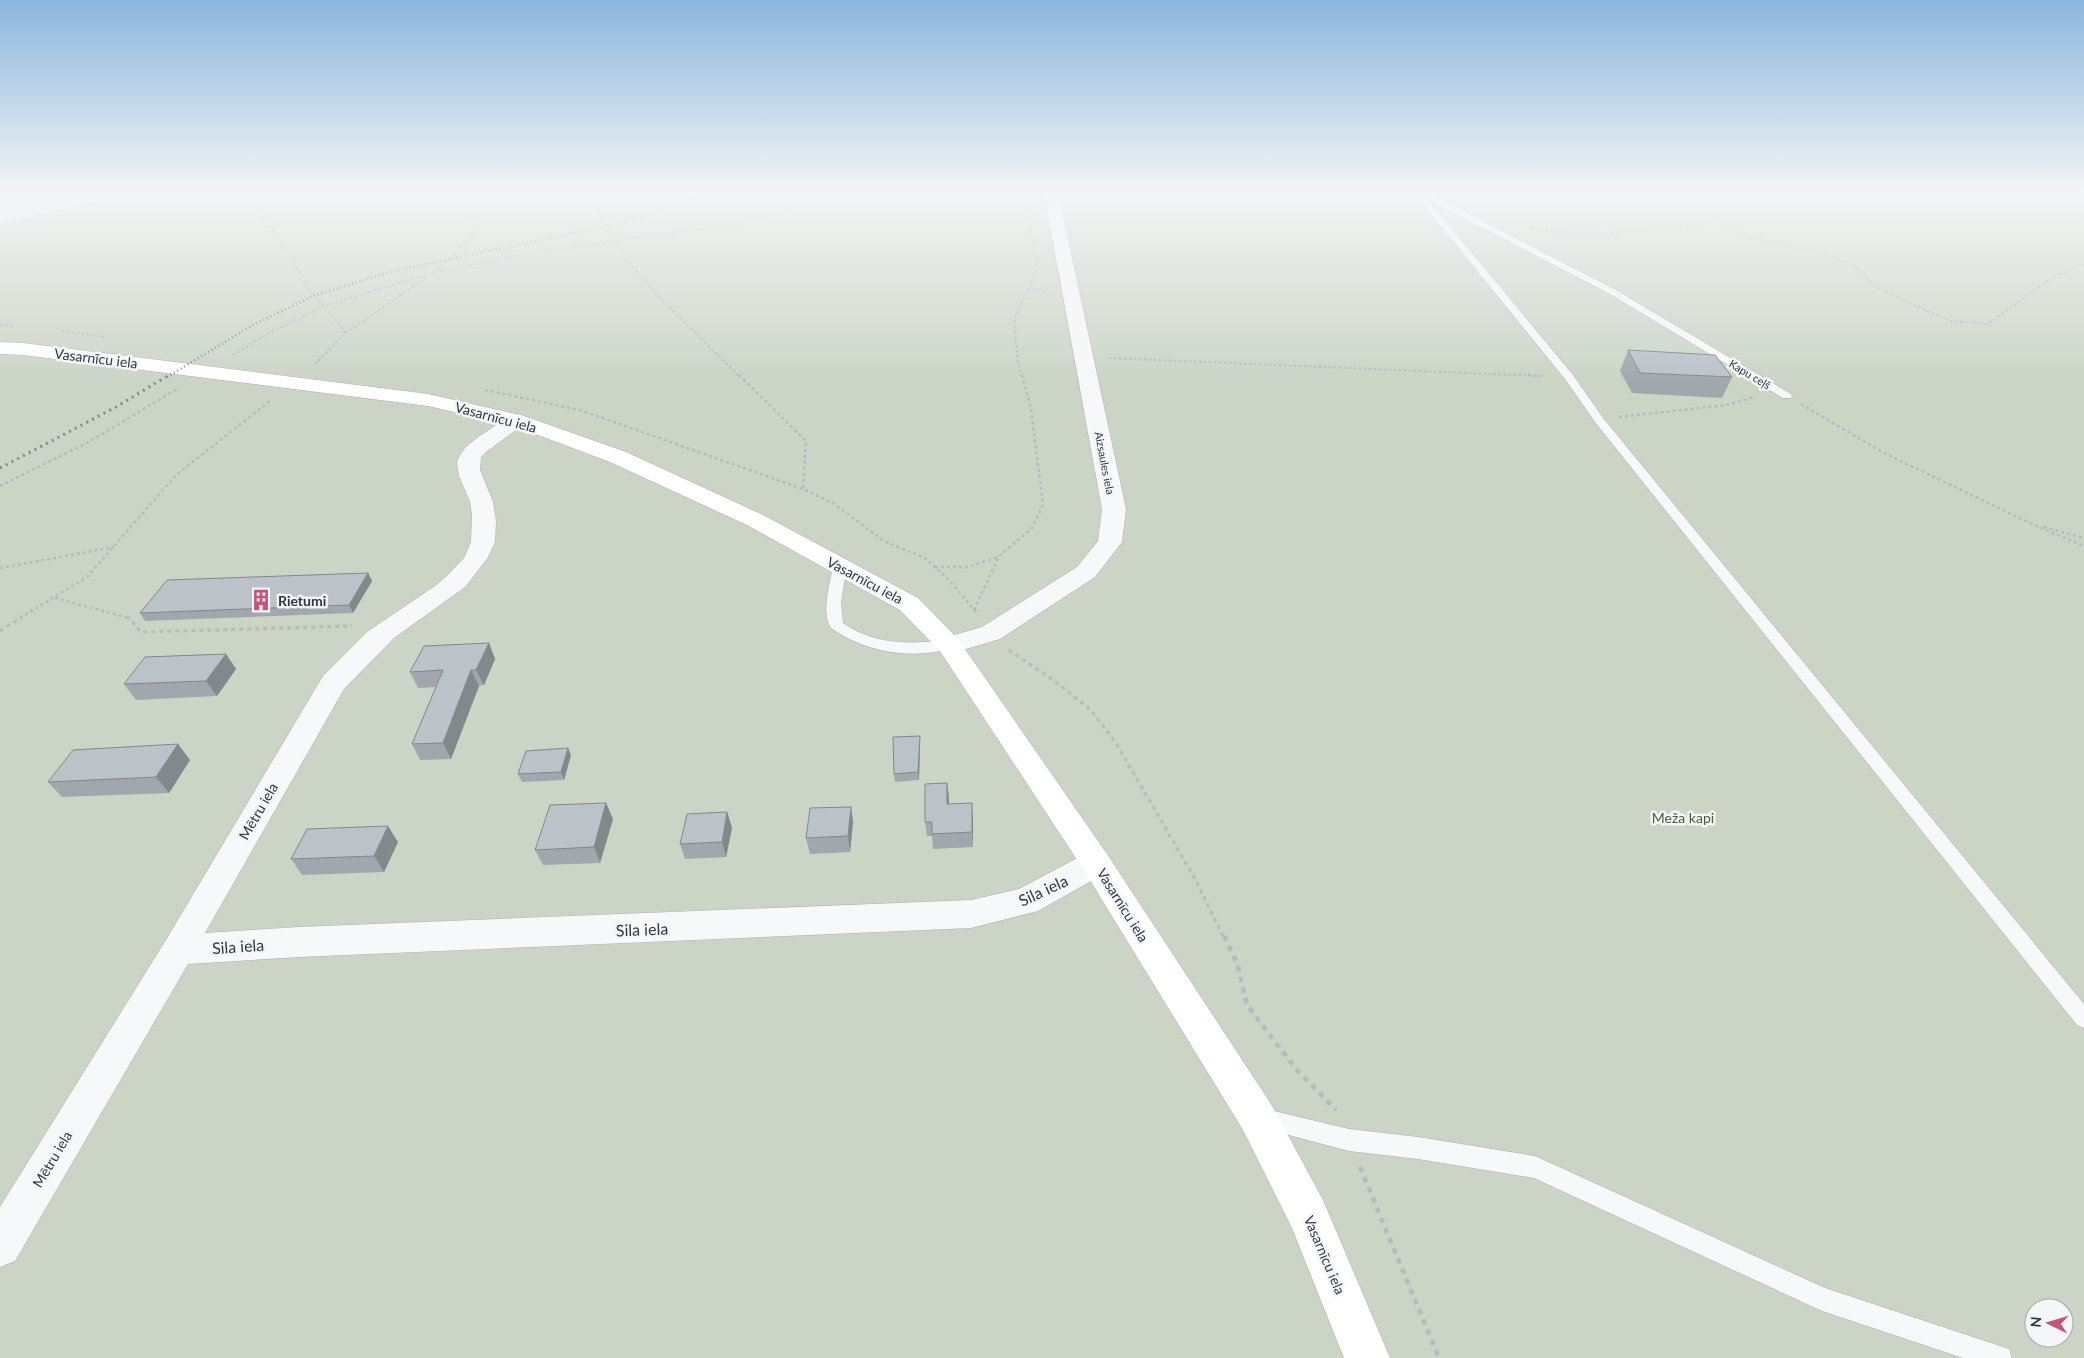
<svg xmlns="http://www.w3.org/2000/svg" width="2084" height="1358" font-family="Lato,sans-serif">
	<style>
		.green { fill: #ccd4c6; fill-rule: evenodd }
		.lines { fill: none; stroke-linecap: round; stroke-linejoin: round }
		.lane-casing { stroke: #a9b0b5; stroke-width: 1 }
		.street-casing { stroke: #a9b0b5; stroke-width: 1 }
		.secondary-casing { stroke: #a9b0b5; stroke-width: 1 }
		.path-far3 { stroke: #b6bbbf; stroke-width: 2; stroke-dasharray: 2.5 2.5; stroke-linecap: butt }
		.path-far2 { stroke: #b6bbbf; stroke-width: 2.5; stroke-dasharray: 3 3; stroke-linecap: butt }
		.path-far1 { stroke: #b6bbbf; stroke-width: 3; stroke-dasharray: 4 4; stroke-linecap: butt }
		.path { stroke: #b6bbbf; stroke-width: 4.5; stroke-dasharray: 5.5 5.5; stroke-linecap: butt }
		.lane { fill: #f7f8f9; fill-rule: evenodd }
		.street { fill: #f7f8f9; fill-rule: evenodd }
		.secondary { fill: #fff; fill-rule: evenodd }
		.rail-far1 { stroke: #7e8a94; stroke-width: 2.5; stroke-dasharray: 1 3; stroke-linecap: butt }
		.rail { stroke: #7e8a94; stroke-width: 3; stroke-dasharray: 2 4.5; stroke-linecap: butt }
		.wall { fill: #a1a7ac }
		.shaded-wall { fill: #83888c }
		.building { fill: #bbc2c8; stroke: #83888c }
		.labels { text-anchor: middle; dominant-baseline: central; stroke-width: 5; stroke-linejoin: round; paint-order: stroke }
		.far-street-label { font-size: 11px; fill: #2c3943; stroke: #f4f6f8 }
		.street-label { font-size: 14px; fill: #2c3943; stroke: #f4f6f8 }
		.poi-label { font-size: 14px; font-weight: bold; fill: #2c3943; stroke: #f4f6f8; text-anchor: start }
		.park-label { font-size: 14px; fill: #475e3a; stroke: #f4f6f8 }
		.near-street-label { font-size: 16px; fill: #2c3943; stroke: #f4f6f8 }
	</style>
	<rect width="100%" height="100%" fill="#e4e8eb"/>
	<path class="green" d="M133 193H2084V1358H0V223ZM2034 1308H2064V1338H2034Z"/>
	<g class="lines">
		<g class="lane-casing">
			<g id="lane">
				<path d="M1414 193H1428L1616 290 1791 394 1792 396 1791 398H1783L1610 294 1427 199 1573 375 1603 418 2084 1004V1028L2077 1025 1595 422 1565 379Z"/>
				<path d="M840 562 847 566 841 602 843 623C876 646 911 644 949 640L954 642 956 645 954 648C913 660 866 653 831 628 821 612 830 584 833 566Z"/>
				<path d="M1262 1108 1349 1129 1418 1137 1535 1156 1825 1288 2000 1346 2009 1349 2012 1358H1963L1822 1311 1534 1178 1418 1159 1349 1151 1262 1128 1254 1125 1251 1118 1254 1111Z"/>
			</g>
		</g>
		<g class="street-casing">
			<g id="street">
				<path d="M1044 193H1058L1126 509 1122 542 1095 577 1000 639 949 654 940 651 936 645 940 639 982 627 1077 567 1098 541 1102 509Z"/>
				<path d="M517 414 524 416 527 420 524 424 486 452 481 457 480 470 493 502 496 521 495 542 487 559 465 587 394 638 344 689 205 933 299 927 971 900 1019 889 1085 854 1096 850 1107 854 1112 863 1107 872 1038 911 971 928 299 957 188 964 15 1261 0 1267V1207L166 940 323 676 367 632 435 586 447 576 464 558 471 542 472 515 470 502 459 476 457 463 459 457 465 448 477 438 510 416Z"/>
			</g>
		</g>
		<g class="secondary-casing">
			<path id="secondary" d="M0 342 23 343 428 394 524 416 626 452 763 515 918 598 958 639 1107 854 1271 1104 1323 1200 1390 1358H1344L1292 1228 1243 1130 1085 872 940 651 900 610 747 525 610 462 511 425 428 406 23 355 0 354Z"/>
		</g>
		<g class="path-far3">
			<path d="M245 193 290 256 313 296 324 306 346 333 314 365"/>
			<path d="M592 193 603 227 616 242 620 252 659 297 740 377"/>
			<path d="M2027 193 2084 218"/>
			<path d="M1531 228 1552 232 1610 233 1721 221 1746 237 1825 254 1855 266 1877 288 1950 321 1988 324 2056 275 2084 264"/>
			<path d="M433 272 451 259 478 226 449 193"/>
			<path d="M1028 289 1047 291"/>
			<path d="M0 324 13 326"/>
			<path d="M62 331 105 337"/>
			<path d="M346 333 428 276"/>
			<path d="M233 355 264 336 324 306 431 273 517 256 758 220 786 210 811 193"/>
			<path d="M1109 358 1542 376"/>
			<path d="M1022 377 1018 363 1014 319 1036 272 1037 262 1022 193"/>
		</g>
		<g class="path-far2">
			<path d="M739 375 806 441 803 489"/>
			<path d="M1528 375 1542 376"/>
			<path d="M485 390 580 410 803 489 833 503 884 541 925 558 948 579 977 613"/>
			<path d="M1801 404 1882 452 2034 525 2084 546"/>
			<path d="M1619 417 1726 405 1754 397"/>
			<path d="M0 486 87 443 177 389"/>
			<path d="M2044 527 2084 538"/>
			<path d="M935 567H968L998 557 1032 528 1043 504 1031 409 1022 375"/>
			<path d="M0 568 114 547"/>
			<path d="M55 598 129 618"/>
			<path d="M974 610 998 558"/>
			<path d="M20 618 87 577 176 475 270 401"/>
		</g>
		<g class="path-far1">
			<path d="M126 617 129 618 141 632 352 626"/>
			<path d="M0 631 22 617"/>
			<path d="M1009 650 1053 680 1091 710 1116 743 1195 879 1224 938"/>
		</g>
		<g class="path">
			<path d="M1224 936 1237 963 1247 1005 1296 1069 1336 1110"/>
			<path d="M1360 1167 1439 1358"/>
		</g>
		<use href="#lane" class="lane"/>
		<use href="#street" class="street"/>
		<use href="#secondary" class="secondary"/>
		<path class="rail-far1" d="M167 377 253 325 313 296 393 271 603 227 644 216 708 193"/>
		<path class="rail" d="M0 468 116 407 169 375"/>
	</g>
	<g class="wall">
		<path d="M1628 350 1732 377 1722 398 1632 393 1620 371Z"/>
		<path d="M368 573 372 581 353 613 145 621 140 613Z"/>
		<path d="M489 643 495 659 484 685 479 686 451 759 420 760 412 744 436 687 418 688 410 672Z"/>
		<path d="M226 654 236 669 217 696 136 700 124 684Z"/>
		<path d="M178 744 190 760 169 793 62 797 48 782Z"/>
		<path d="M920 744 919 780 895 782 894 774Z"/>
		<path d="M571 755 564 780 522 782 518 774Z"/>
		<path d="M949 797V804L973 818V847L933 849 932 836H927L925 822Z"/>
		<path d="M606 803 613 819 600 863 543 865 535 850Z"/>
		<path d="M851 807 853 822 850 852 810 854 806 838Z"/>
		<path d="M727 812 732 828 726 857 685 859 680 844Z"/>
		<path d="M398 842 384 872 302 875 291 859Z"/>
	</g>
	<g class="shaded-wall">
		<path d="M368 573 372 581 353 613 349 605Z"/>
		<path d="M489 643 495 659 484 685 476 670Z"/>
		<path d="M226 654 236 669 217 696 206 681Z"/>
		<path d="M471 670 479 686 451 759 443 743Z"/>
		<path d="M920 736V744L919 780 918 772Z"/>
		<path d="M178 744 190 760 169 793 156 777Z"/>
		<path d="M568 748 571 755 564 780 561 772Z"/>
		<path d="M947 783 949 797 948 819 947 804Z"/>
		<path d="M606 803 613 819 600 863 594 847Z"/>
		<path d="M972 803 973 818V847L972 832Z"/>
		<path d="M851 807 853 822 850 852 848 836Z"/>
		<path d="M727 812 732 828 726 857 722 842Z"/>
		<path d="M388 826 398 842 384 872 374 856Z"/>
	</g>
	<g class="building">
		<path d="M1628 350 1715 355 1732 377 1640 373Z"/>
		<path d="M368 573 349 605 140 613 167 580Z"/>
		<path d="M489 643 476 670H471L443 743 412 744 443 670 410 672 424 646Z"/>
		<path d="M226 654 206 681 124 684 145 657Z"/>
		<path d="M920 736 918 772 894 774 893 737Z"/>
		<path d="M178 744 156 777 48 782 73 750Z"/>
		<path d="M568 748 561 772 518 774 526 751Z"/>
		<path d="M947 783V804L972 803V832L932 834V822H925V784Z"/>
		<path d="M606 803 594 847 535 850 550 805Z"/>
		<path d="M851 807 848 836 806 838 810 808Z"/>
		<path d="M727 812 722 842 680 844 687 814Z"/>
		<path d="M388 826 374 856 291 859 307 829Z"/>
	</g>
	<linearGradient id="sky" x2="0" y2="1"><stop stop-color="#8bb7dc"/><stop offset="0.5" stop-color="#f3f5f6"/><stop offset="1" stop-color="#f3f5f6" stop-opacity="0"/></linearGradient>
	<rect width="2084" height="383" fill="url(#sky)"/>
	<defs>
		<g id="building-bare" transform="scale(1.725)"><path d="M-4-6H4V6H1V3H-1V6H-4ZM-2.5-4.3h1.7v1.8h-1.7ZM.8-4.3h1.7v1.8H.8ZM-2.5-1h1.7V.8h-1.7ZM.8-1h1.7V.8H.8Z" fill="#c85278" stroke="#f4f6f8" stroke-width="2.5" paint-order="stroke"/></g>
	</defs>
	<g fill-rule="evenodd">
		<use href="#building-bare" x="261" y="600"/>
	</g>
	<g class="labels">
		<g class="far-street-label">
			<text transform="translate(1750 374) rotate(31)">Kapu ceļš</text>
			<text transform="translate(1105 463) rotate(79)">Aizsaules iela</text>
		</g>
		<g class="street-label">
			<text transform="translate(96 358) rotate(7)">Vasarnīcu iela</text>
			<text transform="translate(496 417) rotate(15)">Vasarnīcu iela</text>
			<text transform="translate(865 580) rotate(28)">Vasarnīcu iela</text>
			<text transform="translate(258 811) rotate(-60)">Mētru iela</text>
			<text transform="translate(1123 905) rotate(58)">Vasarnīcu iela</text>
			<text transform="translate(52 1159) rotate(-59)">Mētru iela</text>
			<text transform="translate(1325 1255) rotate(67)">Vasarnīcu iela</text>
		</g>
		<g class="poi-label">
			<text x="278" y="600">Rietumi</text>
		</g>
		<g class="park-label">
			<text x="1683" y="817">Meža kapi</text>
		</g>
		<g class="near-street-label">
			<text transform="translate(1043 890) rotate(-25)">Sila iela</text>
			<text transform="translate(642 929) rotate(-2)">Sila iela</text>
			<text transform="translate(238 946) rotate(-4)">Sila iela</text>
		</g>
	</g>
	<g transform="translate(2049 1323) rotate(275)"><circle r="24" fill="#f4f6f8" stroke="#a4aab0"/>
	<path d="M0-4L9 19L0 12L-9 19Z" fill="#c85278"/>
	<text y="-8" font-size="14" font-weight="bold" text-anchor="middle" fill="#2c3943">N</text>
	</g>
</svg>
